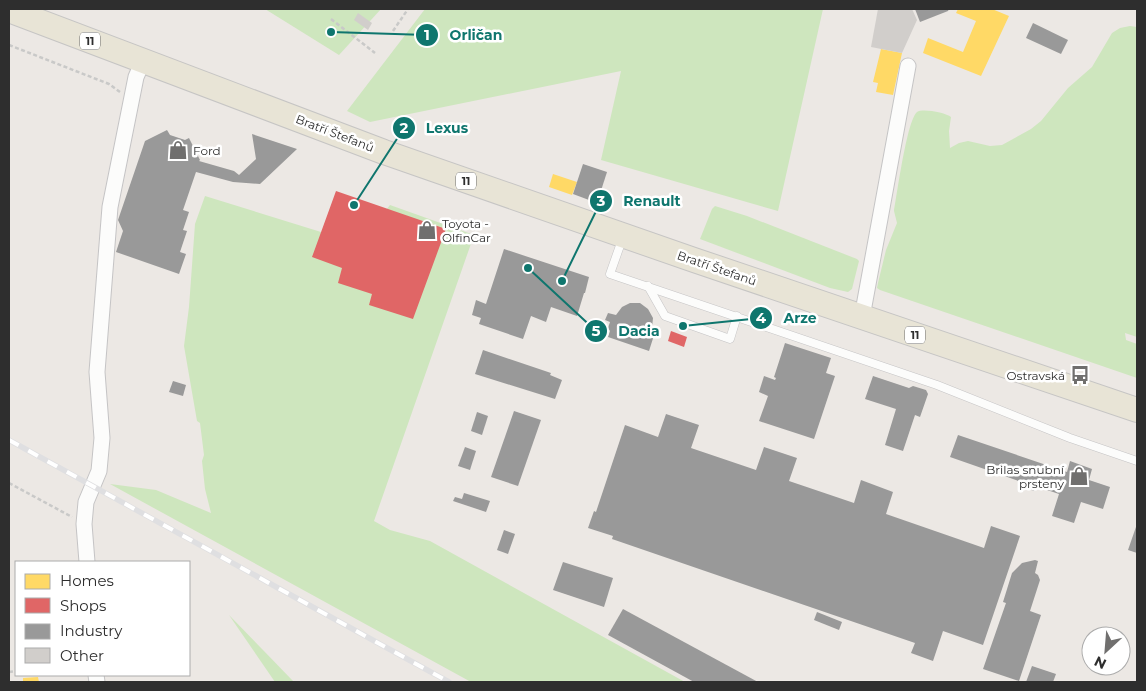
<svg xmlns="http://www.w3.org/2000/svg" width="1146" height="691" font-family="Montserrat,sans-serif">
	<style>
		.green { fill: #cee6be }
		.homes { fill: #ffd966 }
		.shops { fill: #e06666 }
		.industry { fill: #999 }
		.building { fill: #d1cecb }
		.lines { fill: none; stroke-linecap: round; stroke-linejoin: round }
		.service-casing { stroke: #c5c4c5; stroke-width: 9 }
		.minor-casing { stroke: #c5c4c5; stroke-width: 17 }
		.primary-casing { stroke: #c6c5c4; stroke-width: 26 }
		.path { stroke: #c9c9c8; stroke-width: 2.5; stroke-dasharray: 4 2.5; stroke-linecap: butt }
		.service { stroke: #fcfcfb; stroke-width: 8 }
		.minor { stroke: #fcfcfb; stroke-width: 15 }
		.primary { stroke: #e8e4d6; stroke-width: 24 }
		.rail-casing { stroke: #dfdfe1; stroke-width: 5.5 }
		.rail { stroke: #fff; stroke-width: 4; stroke-dasharray: 11; stroke-linecap: butt }
		.labels { text-anchor: middle; dominant-baseline: central; stroke-width: 5; stroke-linejoin: round; paint-order: stroke }
		.shield { fill: #fff; stroke: #6d6d6d; stroke-width: 1 }
		.shield-label { font-size: 11px; font-weight: bold; fill: #2e2e2e }
		.street-label { font-size: 12px; fill: #2e2e2e; stroke: #fff }
		.poi-label { font-size: 12px; fill: #2e2e2e; stroke: #fff; text-anchor: start }
		.leader { fill: none; stroke: #0f766e; stroke-width: 2 }
		.callout-dot { fill: #0f766e; stroke: #fff; stroke-width: 2 }
		.mark-label { font-size: 15px; text-anchor: middle; font-weight: bold; fill: #fff }
		.callout-label { font-size: 14px; text-anchor: middle; font-weight: bold; fill: #0f766e; stroke: #fff; stroke-width: 5; stroke-linejoin: round; paint-order: stroke }
	</style>
	<rect width="100%" height="100%" fill="#ece8e4"/>
	<g class="green">
		<path d="M265 9H381L339 55Z"/>
		<path d="M425 9H823L778 211 601 160 621 71 370 122 347 111Z"/>
		<path d="M1130 26 1137 27V337L1125 333 1126 340 1137 344V378L880 290 877 288 878 283 886 250 897 223 894 211C897 195 907 120 917 112 923 108 946 113 951 117L949 131 950 148 959 143 968 141 990 146 1002 145 1031 129 1041 121 1068 88 1092 67 1112 33 1120 28Z"/>
		<path d="M205 196 321 232 363 239 390 205 474 235 374 521 390 530 430 541 685 682H471L110 484 156 490 211 513 205 489 202 461 204 455 200 423 197 421 184 346 189 307 195 224Z"/>
		<path d="M715 206 747 216 857 259 859 261 852 289 848 292 830 288 700 239 712 209Z"/>
		<path d="M229 615 294 682H275Z"/>
	</g>
	<g class="homes">
		<path d="M958 9H992L1009 16 981 76 923 53 928 38 963 52 976 21 956 13Z"/>
		<path d="M881 49 902 53 893 95 876 92 878 83 873 82Z"/>
		<path d="M553 174 577 182 572 195 549 187Z"/>
		<path d="M38 677 39 682H23V678Z"/>
	</g>
	<g class="shops">
		<path d="M336 191 446 229 413 319 369 305 372 294 338 283 342 268 312 257Z"/>
		<path d="M671 331 687 337 684 347 668 341Z"/>
	</g>
	<g class="industry">
		<path d="M915 9H949L948 11 920 22Z"/>
		<path d="M1033 23 1068 40 1061 54 1026 38Z"/>
		<path d="M167 130 170 135 185 140 189 138 200 160 199 161 234 171 239 175 256 159 252 134 297 149 260 184 233 182 196 172 183 210 189 212 183 230 187 231 180 252 186 254 179 274 116 252 123 231 118 220 145 141Z"/>
		<path d="M583 164 607 172 597 203 573 194Z"/>
		<path d="M504 249 589 277 585 293H584L577 316 551 307 546 322 531 316 523 339 479 324 481 318 472 315 476 300 486 304Z"/>
		<path d="M630 303H640L648 309 653 318 652 328 656 329 649 351 608 337 610 331 608 328 610 322 605 320 608 313 616 315 622 307Z"/>
		<path d="M785 343 831 358 826 373 835 376 814 439 759 421 768 396 759 392 764 376 775 380 776 378 774 377Z"/>
		<path d="M483 350 551 373 550 375 562 380 555 399 475 374Z"/>
		<path d="M873 376 909 388 913 386 926 390 928 394 920 417 915 415 903 451 885 445 896 409 865 399Z"/>
		<path d="M173 381 186 385 183 396 169 392Z"/>
		<path d="M514 411 541 420 518 486 491 477Z"/>
		<path d="M477 412 488 416 482 435 471 431Z"/>
		<path d="M666 414 699 425 691 448 756 470 764 447 797 458 789 481 854 503 861 480 893 492 886 514 984 548 991 526 1020 536 983 645 943 631 933 661 911 653 915 643 612 539 613 536 588 528 594 511 596 512 625 425 658 437Z"/>
		<path d="M958 435 1067 472 1070 461 1092 469 1089 480 1110 487 1103 509 1081 502 1074 523 1052 516 1059 494 1035 486 1034 491 1026 488 1027 484 950 457Z"/>
		<path d="M465 447 476 451 470 470 458 466Z"/>
		<path d="M464 493 490 501 486 512 453 501 455 497 462 499Z"/>
		<path d="M1137 524V553L1128 550Z"/>
		<path d="M504 530 515 534 508 554 497 550Z"/>
		<path d="M1035 560 1038 561 1035 573 1038 575 1040 580 1030 611 1041 615 1019 681 983 669 1006 603 1003 602 1012 573 1022 563Z"/>
		<path d="M563 562 613 578 604 607 553 590Z"/>
		<path d="M623 609 758 682H694L608 635Z"/>
		<path d="M817 612 842 622 839 630 814 620Z"/>
		<path d="M1032 666 1056 674 1053 682H1026Z"/>
	</g>
	<g class="building">
		<path d="M878 9H912L917 20 902 53 871 47Z"/>
		<path d="M358 13 372 23 368 30 354 20Z"/>
	</g>
	<g class="lines">
		<g class="service-casing">
			<g id="service">
				<path d="M623 237 610 274 937 385 1070 438 1137 461"/>
				<path d="M648 286 665 316 730 339 737 316"/>
			</g>
		</g>
		<g class="minor-casing">
			<g id="minor">
				<path d="M862 317 908 66"/>
				<path d="M87 562 84 524 86 502 99 471 102 438 97 372 110 207 136 77 143 61"/>
				<path d="M96 675 97 682"/>
			</g>
		</g>
		<g class="primary-casing">
			<path id="primary" d="M9 10 384 152 694 260 1137 410"/>
		</g>
		<g class="path">
			<path d="M331 19 375 53"/>
			<path d="M393 31 408 9"/>
			<path d="M9 45 109 84 120 92"/>
			<path d="M9 483 72 517"/>
			<path d="M9 672 16 671"/>
		</g>
		<use href="#service" class="service"/>
		<use href="#minor" class="minor"/>
		<use href="#primary" class="primary"/>
		<g class="rail-casing">
			<path id="rail" d="M9 440 449 682"/>
		</g>
		<use href="#rail" class="rail"/>
	</g>
	<defs>
		<g id="shop-bare" transform="scale(1.5)"><path d="M-5-2.5h2.3a2.7 3.5 0 0 1 5.4 0H5L5.5 6h-11ZM-1.5-2.5h3a1.5 2.3 0 0 0-3 0Z" fill="#706f6e" stroke="#fff" stroke-width="2.5" paint-order="stroke"/></g>
		<g id="bus-bare" transform="scale(1.5)"><path d="M-5-6H5V4H4V6H2V4H-2V6H-4V4H-5ZM-3.5-4V0h7V-4ZM-3.5 1.2v1.5H-2V1.2ZM2 1.2v1.5H3.5V1.2Z" fill="#706f6e" stroke="#fff" stroke-width="2.5" paint-order="stroke"/></g>
	</defs>
	<g fill-rule="evenodd">
		<use href="#shop-bare" x="178" y="150"/>
		<use href="#shop-bare" x="427" y="230"/>
		<use href="#bus-bare" x="1080" y="375"/>
		<use href="#shop-bare" x="1079" y="476"/>
	</g>
	<g class="labels">
		<g class="shield">
			<rect x="80" y="32.5" width="20" height="17" rx="4"/>
			<rect x="456" y="172.5" width="20" height="17" rx="4"/>
			<rect x="905" y="326.5" width="20" height="17" rx="4"/>
		</g>
		<g class="shield-label">
			<text x="90" y="41">11</text>
			<text x="466" y="181">11</text>
			<text x="915" y="335">11</text>
		</g>
		<g class="street-label">
			<text transform="translate(335 133) rotate(21)">Bratří Štefanů</text>
			<text transform="translate(717 268) rotate(19)">Bratří Štefanů</text>
		</g>
		<g class="poi-label">
			<text x="193" y="150">Ford</text>
			<text x="442" y="223">Toyota -<tspan x="442" dy="14">OlfinCar</tspan></text>
			<text x="1065" y="375" text-anchor="end">Ostravská</text>
			<text x="1064" y="469" text-anchor="end">Brilas snubní<tspan x="1064" dy="14">prsteny</tspan></text>
		</g>
	</g>
	<path class="leader" d="M331 32L427 35M354 205L404 128M562 281L601 201M683 326L761 318M528 268L596 331"/>
	<g class="callout-dot">
		<circle cx="331" cy="32" r="5"/>
		<circle cx="354" cy="205" r="5"/>
		<circle cx="562" cy="281" r="5"/>
		<circle cx="683" cy="326" r="5"/>
		<circle cx="528" cy="268" r="5"/>
		<circle cx="427" cy="35" r="12"/>
		<circle cx="404" cy="128" r="12"/>
		<circle cx="601" cy="201" r="12"/>
		<circle cx="761" cy="318" r="12"/>
		<circle cx="596" cy="331" r="12"/>
	</g>
	<g class="mark-label">
		<text x="427" y="40">1</text>
		<text x="404" y="133">2</text>
		<text x="601" y="206">3</text>
		<text x="761" y="323">4</text>
		<text x="596" y="336">5</text>
	</g>
	<g class="callout-label">
		<text x="476" y="40">Orličan</text>
		<text x="447" y="133">Lexus</text>
		<text x="652" y="206">Renault</text>
		<text x="800" y="323">Arze</text>
		<text x="639" y="336">Dacia</text>
	</g>
	<rect width="1146" height="691" fill="none" stroke="#2e2e2e" stroke-width="20"/>
	<rect x="15" y="561" width="175" height="115" fill="#ffffff" stroke="#ababab"/>
	<rect x="25" y="574" width="25" height="15" fill="#ffd966" stroke="#ababab"/>
	<text x="60" y="586" font-size="15" fill="#2e2e2e">Homes</text>
	<rect x="25" y="598" width="25" height="15" fill="#e06666" stroke="#ababab"/>
	<text x="60" y="611" font-size="15" fill="#2e2e2e">Shops</text>
	<rect x="25" y="624" width="25" height="15" fill="#999999" stroke="#ababab"/>
	<text x="60" y="636" font-size="15" fill="#2e2e2e">Industry</text>
	<rect x="25" y="648" width="25" height="15" fill="#d1cecb" stroke="#ababab"/>
	<text x="60" y="661" font-size="15" fill="#2e2e2e">Other</text>
	<g transform="translate(1106 651) rotate(206)"><circle r="24" fill="#ffffff" stroke="#ababab"/>
	<path d="M0-4L9 19L0 12L-9 19Z" fill="#706f6e"/>
	<text y="-8" font-size="14" font-weight="bold" text-anchor="middle" fill="#2e2e2e">N</text>
	</g>
</svg>
